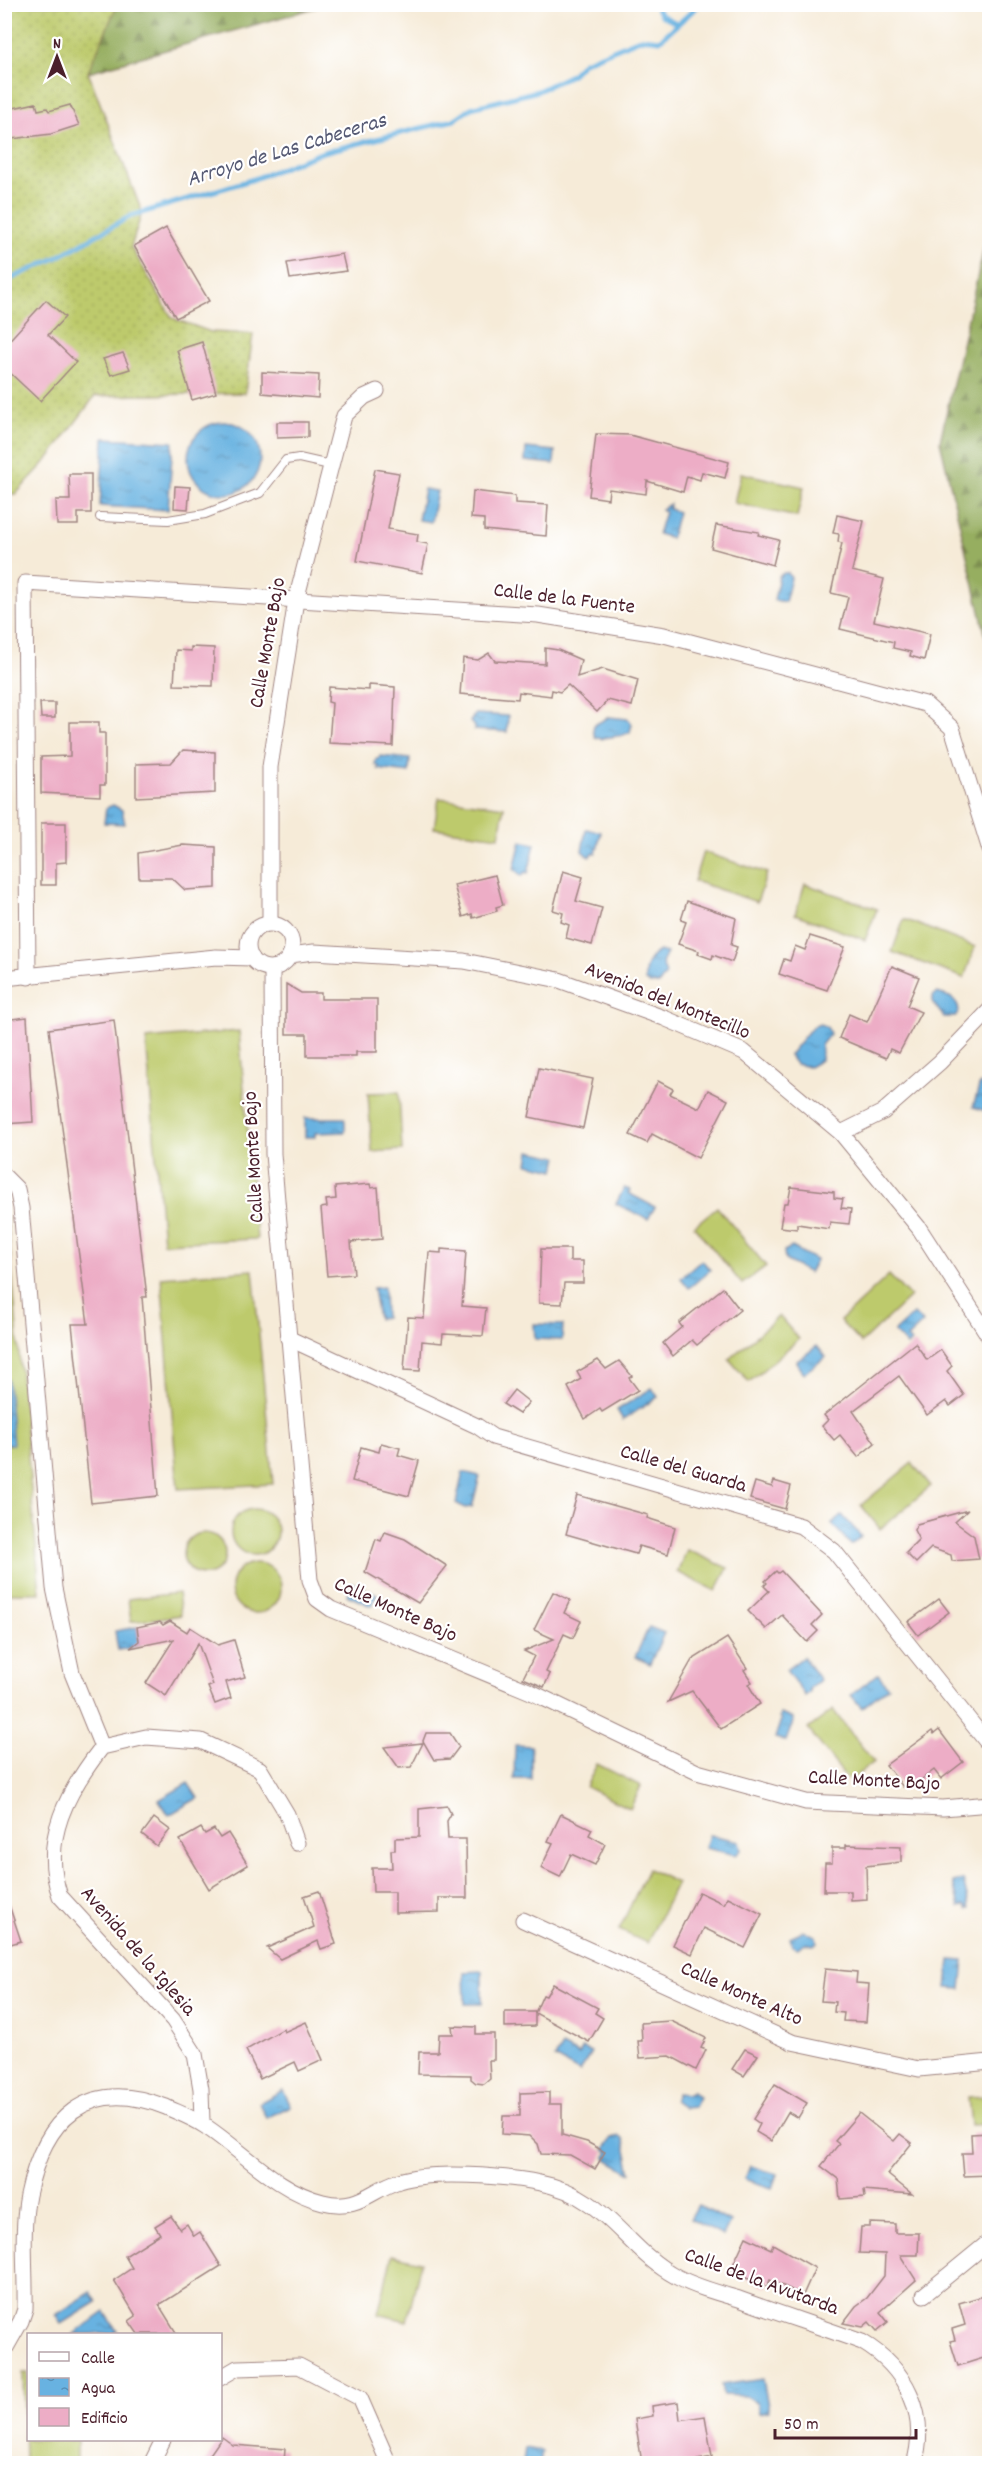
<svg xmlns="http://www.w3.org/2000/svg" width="994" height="2468" font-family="Dekko,sans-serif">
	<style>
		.grass { fill: #bdca6c; stroke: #84744c; stroke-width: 1.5 }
		.forest { fill: url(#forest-firs); stroke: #706646; stroke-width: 1.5 }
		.garden { fill: url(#garden-dots); stroke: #84744c; stroke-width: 1.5 }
		.water { fill: url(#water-ripples); stroke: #596886; stroke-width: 1.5 }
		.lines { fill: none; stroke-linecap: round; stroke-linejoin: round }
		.stream { stroke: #68b2e1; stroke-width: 5 }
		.building { fill: #edadc6 }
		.service-casing { stroke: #a08582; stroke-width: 10 }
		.minor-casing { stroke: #a08582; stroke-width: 17 }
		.service { stroke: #fff; stroke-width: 8 }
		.minor { stroke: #fff; stroke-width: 15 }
		.labels { text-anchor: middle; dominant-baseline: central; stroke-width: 4.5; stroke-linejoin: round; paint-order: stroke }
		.street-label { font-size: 21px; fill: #4a1f2b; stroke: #fff }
		.water-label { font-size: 22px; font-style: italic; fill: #565a74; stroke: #fff }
	</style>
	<defs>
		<pattern id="forest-firs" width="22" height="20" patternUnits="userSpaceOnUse" patternTransform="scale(1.5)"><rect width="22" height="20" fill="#96ae60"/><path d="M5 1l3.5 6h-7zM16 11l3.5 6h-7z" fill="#7c8d4f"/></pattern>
		<pattern id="garden-dots" width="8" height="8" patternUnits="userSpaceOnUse" patternTransform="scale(1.5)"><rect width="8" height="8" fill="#bdca6c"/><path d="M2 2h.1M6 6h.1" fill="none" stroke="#a4ad5e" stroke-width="1.8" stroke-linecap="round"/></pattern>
		<pattern id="water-ripples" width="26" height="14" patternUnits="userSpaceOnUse" patternTransform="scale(1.5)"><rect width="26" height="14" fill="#68b2e1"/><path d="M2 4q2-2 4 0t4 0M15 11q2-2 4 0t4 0" fill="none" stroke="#5890b7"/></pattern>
	</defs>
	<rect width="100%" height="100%" fill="#fff"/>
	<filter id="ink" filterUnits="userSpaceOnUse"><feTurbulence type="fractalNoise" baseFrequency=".0167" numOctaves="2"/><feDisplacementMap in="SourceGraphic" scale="12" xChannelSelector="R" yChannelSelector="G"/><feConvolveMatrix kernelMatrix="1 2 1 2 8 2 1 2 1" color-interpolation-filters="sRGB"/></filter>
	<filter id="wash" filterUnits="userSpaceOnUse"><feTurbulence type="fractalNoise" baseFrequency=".008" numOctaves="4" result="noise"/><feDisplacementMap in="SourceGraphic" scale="24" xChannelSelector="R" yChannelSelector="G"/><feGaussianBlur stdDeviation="1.35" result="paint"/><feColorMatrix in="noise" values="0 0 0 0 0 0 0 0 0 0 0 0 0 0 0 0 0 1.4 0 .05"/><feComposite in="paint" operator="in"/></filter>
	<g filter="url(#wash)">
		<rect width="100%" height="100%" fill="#f6ebd8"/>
		<g class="grass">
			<path d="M741 473 804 487 797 517 734 503Z"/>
			<path d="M439 798 504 807 499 837 434 828Z"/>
			<path d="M703 852 767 873 757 902 694 881Z"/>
			<path d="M805 884 877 909 865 940 795 914Z"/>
			<path d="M904 919 975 947 964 978 892 952Z"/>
			<path d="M239 1031 257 1239 163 1243 146 1039Z"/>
			<path d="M399 1092 402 1150 372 1152 368 1093Z"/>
			<path d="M4 1207 8 1227 40 1593H5Z"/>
			<path d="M717 1207 766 1266 742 1284 694 1226Z"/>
			<path d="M253 1270 273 1484 178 1489 161 1277Z"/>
			<path d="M889 1275 910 1297 861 1343 840 1321Z"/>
			<path d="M779 1316 799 1339 749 1382 729 1359Z"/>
			<path d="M912 1463 931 1486 880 1529 861 1505Z"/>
			<circle cx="254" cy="1532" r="23"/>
			<circle cx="204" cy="1554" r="21"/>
			<path d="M687 1550 728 1568 716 1591 677 1572Z"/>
			<circle cx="256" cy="1588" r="25"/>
			<path d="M178 1593 181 1615 131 1622 128 1599Z"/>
			<path d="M833 1710 874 1762 849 1781 808 1729Z"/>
			<path d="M597 1764 641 1786 630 1809 586 1787Z"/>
			<path d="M648 1869 677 1883 647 1943 619 1930Z"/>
			<path d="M989 2096V2124L971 2125 968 2097Z"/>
			<path d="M392 2255 421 2262 407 2321 378 2314Z"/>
			<path d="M23 2373H28V2440H77V2463H25Z"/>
		</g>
		<g class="forest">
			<path d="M117 5H325L88 72Z"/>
			<path d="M989 226V650L940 441Z"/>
		</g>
		<path class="garden" d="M4 5H117L88 72 142 212 131 247 172 318 211 332 253 334 245 393 95 396 49 458 16 494H4Z"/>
		<g class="water">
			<circle cx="224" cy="458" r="36"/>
			<path d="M104 438 173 442 168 510 100 506Z"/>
			<path d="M526 448 555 451 554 464 525 461Z"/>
			<path d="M424 489 437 491 431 522 418 520Z"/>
			<path d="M670 504 669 509 678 512 671 538 658 534 665 512 661 509Z"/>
			<path d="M784 573H788L791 578 785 602 774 600 779 576Z"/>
			<path d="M475 714 508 716 507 732 474 730 475 727 470 722Z"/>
			<path d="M609 717 628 719 632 724 630 732C621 738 611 735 601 739L595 737 593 731 594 725Z"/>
			<path d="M380 756 410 759 409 773 378 769 379 766 375 765 376 759H379Z"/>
			<path d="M113 805 122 810 125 824 104 823 106 808Z"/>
			<path d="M586 829 601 832 596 854 593 853 589 857 582 851Z"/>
			<path d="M521 841 535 844 528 873 525 872 522 876 514 869Z"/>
			<path d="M659 951 667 953 662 963 666 974 659 984H650L645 981C644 968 648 958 659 951Z"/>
			<path d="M937 993C948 996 956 997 959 1010L955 1017H944L933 1003V996Z"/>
			<path d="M820 1024 827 1027 830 1034 821 1045V1060L809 1067 796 1064 789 1055 812 1027Z"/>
			<path d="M980 1084 989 1086V1112L973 1107Z"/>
			<path d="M305 1118H345V1132L315 1133V1137H305Z"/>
			<path d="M530 1151 558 1157 555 1170 528 1164Z"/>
			<path d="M624 1188 630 1190 628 1193 655 1207 648 1219 616 1204Z"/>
			<path d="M792 1247 816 1260 809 1273 785 1260 784 1251Z"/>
			<path d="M702 1260 710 1270 689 1288 681 1278Z"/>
			<path d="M384 1287 385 1318 378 1319 373 1288Z"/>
			<path d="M914 1314 923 1323 907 1338 911 1342 907 1346 894 1332Z"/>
			<path d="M534 1324 563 1325 562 1340 535 1339Z"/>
			<path d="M817 1346 826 1357 804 1373 796 1362Z"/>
			<path d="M5 1376 8 1380 13 1444 5 1445Z"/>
			<path d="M652 1388 658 1397 623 1420 617 1410Z"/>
			<path d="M463 1472 480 1476 472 1507 465 1508 456 1503Z"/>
			<path d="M842 1515 861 1536 851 1545 832 1524Z"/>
			<path d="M352 1583 377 1594 371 1606 347 1595Z"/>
			<path d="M137 1627 140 1646 118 1650 115 1631Z"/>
			<path d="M649 1627 664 1633 650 1664 635 1657Z"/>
			<path d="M803 1657 820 1680 809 1689 810 1692 805 1696 786 1670Z"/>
			<path d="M878 1674 888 1687 862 1708 851 1695Z"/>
			<path d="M780 1714 794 1719 786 1741 775 1738 781 1720 779 1718Z"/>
			<path d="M515 1745 531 1746V1779H514Z"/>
			<path d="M188 1783 198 1798 169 1815 159 1800Z"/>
			<path d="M709 1835 739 1841 741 1850 736 1855 705 1848Z"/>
			<path d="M963 1880 970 1909 967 1910 966 1906 959 1907 953 1882Z"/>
			<path d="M803 1931 816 1936 817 1943 813 1945 804 1943 798 1948 792 1946 790 1937Z"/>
			<path d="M950 1960 964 1961 961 1989 947 1988Z"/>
			<path d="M482 1971V2004H465L464 1972Z"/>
			<path d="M562 2046 579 2055 583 2048 591 2052 580 2072 555 2058Z"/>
			<path d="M283 2090 291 2106 266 2118 259 2103Z"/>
			<path d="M693 2091 699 2097 694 2107 684 2108 674 2101 677 2093 686 2094Z"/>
			<path d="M619 2136 624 2140 631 2173 605 2158 609 2152 604 2149 612 2138Z"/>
			<path d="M750 2166 777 2174 772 2188 745 2179Z"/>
			<path d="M698 2205 730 2222 723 2236 690 2219Z"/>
			<path d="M91 2292 97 2302 62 2324 56 2315Z"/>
			<path d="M105 2312 117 2331 113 2334H74Z"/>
			<path d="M763 2379 769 2411 759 2413 757 2404 746 2396 723 2395 721 2385Z"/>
			<path d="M525 2448 542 2451 540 2463H523Z"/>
		</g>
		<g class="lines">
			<g class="stream">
				<path d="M654 4 661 15 678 24"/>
				<path d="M4 282 56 258 131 216 254 179 323 152 454 120 471 108 538 91 571 75 584 62 642 38 660 40 700 4"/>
			</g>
		</g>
		<g id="blocks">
			<g class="building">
				<path d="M36 103 38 110 47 108 49 111 70 105 79 125 51 134 4 140V110Z"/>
				<path d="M166 228 209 301 176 318 134 246Z"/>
				<path d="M342 254 346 271 290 279 287 263Z"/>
				<path d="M46 300 65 317 48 335 76 362 40 401 9 372H4V346Z"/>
				<path d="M202 342 216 393 192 400 177 350Z"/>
				<path d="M123 353 130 369 111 375 103 359Z"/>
				<path d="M262 372 319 375 318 398 262 393Z"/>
				<path d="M277 422H308V437L277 438Z"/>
				<path d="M596 434 630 435 729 462 725 478 702 472 700 480 687 476 683 492 647 481 646 494 609 489 608 499 589 496Z"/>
				<path d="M375 469 399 473 388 529 418 534 417 542 428 544 422 573 357 561Z"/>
				<path d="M69 474H91V513H78V525H57L56 500H70Z"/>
				<path d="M175 486 190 487 188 509 174 508Z"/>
				<path d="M473 491 515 496V503L548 505 546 536 484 530V519L471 518Z"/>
				<path d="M837 515 864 521 852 571 884 579 874 621 930 634 924 660 910 656 911 652 893 648 894 642 840 629 848 597 831 593 842 543 838 542 839 534 833 533Z"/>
				<path d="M716 525 759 532 758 535 779 540 773 565 711 548Z"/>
				<path d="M191 647 214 648 213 686 174 685 176 650 191 651Z"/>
				<path d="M545 648 558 650 581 660 577 677 603 669 638 680 632 706 608 700 597 712 568 685 560 692 552 690 551 696 519 692 518 699 460 694 463 658 478 660 489 653 495 661 545 664Z"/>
				<path d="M369 685 395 687 393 746 329 743 332 703 328 702 329 687 369 690Z"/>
				<path d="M40 703H55V718H41Z"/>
				<path d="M70 722H99V733H105V785H100V796L41 793V757L70 756Z"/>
				<path d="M183 750 215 752V793L136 797V764L171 763Z"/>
				<path d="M41 823H66V862L56 863V885H41Z"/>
				<path d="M183 845 216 847V888L185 890 172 878H139L138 853Z"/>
				<path d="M563 871 583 877 576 901 602 908 592 945 566 938 569 925 561 922 563 913 553 910Z"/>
				<path d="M495 875 503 905 496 907 497 911 473 918 472 914 463 917 454 885Z"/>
				<path d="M687 901 736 918 731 945 737 947 732 962 713 955 712 959 698 954 699 951 678 944 686 922 681 920Z"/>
				<path d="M810 936 845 947 827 990 779 974 784 959 790 961 795 946 805 950Z"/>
				<path d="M892 966 919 977 907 1006 921 1012 899 1053 890 1049 886 1058 839 1038 849 1014 867 1022Z"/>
				<path d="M286 984 301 993H321V999H377V1052H356V1056H307V1034H286Z"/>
				<path d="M27 1017 33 1122 4 1124V1020Z"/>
				<path d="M114 1020 147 1297H142L158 1496 91 1503 72 1324H88L49 1029Z"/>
				<path d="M539 1068 593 1079 583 1128 529 1117Z"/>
				<path d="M658 1081 673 1089 670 1094 699 1108 708 1090 728 1100 698 1158 652 1134 647 1143 630 1135Z"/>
				<path d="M370 1184 371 1188 378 1187 382 1239 351 1242 354 1274 327 1276 321 1208 327 1207 326 1200 336 1199 335 1187Z"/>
				<path d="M791 1187 834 1192V1198L843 1199 841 1208 851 1209 849 1224 830 1222 829 1229 797 1224V1229L780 1227 784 1203H788Z"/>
				<path d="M441 1249 466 1251 462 1306 486 1308 483 1336 443 1334 442 1343 422 1341 420 1371 404 1370 408 1317 424 1318 429 1252 441 1253Z"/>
				<path d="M541 1249H570V1261H583V1283H564L562 1304 539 1303Z"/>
				<path d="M723 1288 740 1310 697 1345 692 1340 673 1356 663 1343 682 1327 679 1323Z"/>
				<path d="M915 1343 927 1360 941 1350 952 1366 947 1371 964 1395 950 1406 946 1401 927 1415 899 1376 853 1411 875 1443 858 1457 840 1435 834 1440 822 1426 828 1420 824 1415Z"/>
				<path d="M598 1360 606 1369 619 1361 632 1376 629 1378 638 1390 602 1412 600 1409 585 1419 568 1387 581 1379 577 1372Z"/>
				<path d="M514 1390 529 1402 519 1414 503 1404Z"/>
				<path d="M381 1443 400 1448 398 1455 419 1461 409 1496 352 1481 361 1447 379 1452Z"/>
				<path d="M774 1481 791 1486 785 1509 750 1499 755 1482 772 1487Z"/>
				<path d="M577 1495 648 1515 647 1518 675 1527 668 1554 639 1546 636 1554 566 1534Z"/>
				<path d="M968 1510 955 1522 974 1536 979 1559 952 1561 951 1555 931 1548 916 1563 906 1553 919 1540 914 1530 917 1524Z"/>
				<path d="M385 1532 405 1539 447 1566 418 1603 365 1572 376 1539 381 1541Z"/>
				<path d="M776 1571 778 1573 781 1571 822 1615 812 1625 818 1631 807 1642 782 1615 766 1629 748 1611 769 1591 764 1586 767 1583 765 1581Z"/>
				<path d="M553 1592 570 1600 564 1613 581 1621 573 1638 564 1634 546 1672 550 1674 544 1687 523 1678 534 1656 524 1651 554 1639 534 1630Z"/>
				<path d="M939 1599 949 1612 918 1635 908 1622Z"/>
				<path d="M170 1621 187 1632 190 1627 218 1645 234 1640 245 1677 226 1682 231 1698 215 1704 208 1687 213 1685 198 1643 166 1696 146 1683 174 1639 130 1648 139 1641 137 1627 160 1622 163 1625Z"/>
				<path d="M727 1638 747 1668 744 1670 752 1682 748 1684 760 1704 721 1729 692 1691 668 1702 692 1660Z"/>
				<path d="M939 1730 963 1762 941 1779 934 1770 913 1786 910 1782 903 1787 886 1765 932 1731 934 1734Z"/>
				<path d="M426 1733H450L459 1747 450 1759 434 1760 423 1741Z"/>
				<path d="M423 1743 411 1767 399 1768 384 1747Z"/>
				<path d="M447 1806 451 1814 447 1821 448 1839H466L467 1898H439V1912L395 1913V1892H373L372 1868H392L391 1850H395V1838L419 1837V1809Z"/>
				<path d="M561 1814 592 1829 589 1835 605 1844 595 1865 571 1854 560 1877 541 1868 553 1843 548 1841Z"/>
				<path d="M154 1818 170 1830 157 1846 142 1834Z"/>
				<path d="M201 1828 205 1834 214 1829 220 1838 228 1833 248 1865 209 1889 180 1840Z"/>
				<path d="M846 1845 901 1847V1862L866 1866 867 1899 851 1900V1891H824L825 1863H832V1848H846Z"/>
				<path d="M319 1891 336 1944 321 1949 318 1941 280 1959 267 1948 314 1927 304 1896Z"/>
				<path d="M699 1892 724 1904 728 1897 762 1914 745 1948 704 1928 692 1954 673 1945Z"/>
				<path d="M7 1899 21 1941 4 1946V1900Z"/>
				<path d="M825 1969 857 1972 856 1983 869 1984 866 2022 843 2021 844 2013 834 2012 835 2002 821 2001Z"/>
				<path d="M553 1984 598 2008 595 2013 603 2018 589 2042 535 2013 543 1995 546 1996Z"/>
				<path d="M505 2012H535V2026L505 2027Z"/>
				<path d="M671 2021 706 2038 701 2048 706 2050 696 2070 670 2056 640 2058 638 2041H642L641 2023Z"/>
				<path d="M306 2022 323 2060 299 2071 295 2062 260 2079 246 2050 283 2029 284 2032Z"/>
				<path d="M452 2026 476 2027V2034H494V2060H489L490 2079 484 2084 476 2083 471 2079V2075L418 2074 419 2052H438L439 2034H453Z"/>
				<path d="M745 2049 758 2055 744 2076 732 2069Z"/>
				<path d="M775 2084 807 2103 798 2118 788 2112 771 2141 756 2132 760 2124 753 2119Z"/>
				<path d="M549 2092V2104H562V2135L587 2142 605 2152 595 2169 570 2155 541 2154 538 2144 530 2136 502 2134 503 2116H520V2093Z"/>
				<path d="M859 2113 894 2141 900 2134 912 2143 887 2174 912 2194 864 2190 865 2197 840 2199 838 2179 821 2166 839 2144 835 2141Z"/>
				<path d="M990 2133V2175L964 2176 962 2153H972L971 2134Z"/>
				<path d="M171 2216 180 2229 187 2224 194 2236 200 2232 221 2266 159 2305 177 2334H138L129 2321 136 2316 114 2280 132 2268 125 2256 160 2234 155 2226Z"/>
				<path d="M870 2223 895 2224V2233H919L918 2255H900L916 2280 880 2312 888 2322 877 2331 869 2322 863 2327 843 2323 856 2306 867 2298 884 2276 885 2254 859 2253 861 2227H870Z"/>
				<path d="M746 2237 771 2249 773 2244 815 2268 803 2295 770 2280 767 2287 730 2271Z"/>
				<path d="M990 2294V2356L958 2366 950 2341 955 2340 952 2329 965 2325 959 2303Z"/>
				<path d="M678 2402 680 2420 705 2416 712 2457 697 2460V2463H642L635 2419 653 2416 652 2406Z"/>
				<path d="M222 2437 233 2445 285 2449 284 2463H204Z"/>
			</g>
		</g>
	</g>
	<g filter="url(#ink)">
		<use href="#blocks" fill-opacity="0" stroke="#a08582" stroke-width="1.5"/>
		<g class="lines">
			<g class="service-casing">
				<path id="service" d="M100 517 168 520 205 514 260 493 286 460 299 458 330 465"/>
			</g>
			<g class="minor-casing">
				<g id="minor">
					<path d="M270 923V767L296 600 344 416 364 397 377 391"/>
					<circle cx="270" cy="946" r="22"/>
					<path d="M290 955 314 952 464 961 559 980 664 1018 744 1052 841 1133 919 1228 990 1338"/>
					<path d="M272 968 273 1154 310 1580 317 1599 331 1609 531 1692 697 1772 806 1802 943 1808 990 1804"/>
					<path d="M28 977 25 583 538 615 664 635 925 704 952 728 990 850"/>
					<path d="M4 978 216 957 252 958"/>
					<path d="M841 1133 883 1112 940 1062 990 1010"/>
					<path d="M4 1176 17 1189 21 1208 54 1588 72 1673 102 1747"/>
					<path d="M288 1338 477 1426 493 1437 801 1526 834 1551 990 1746"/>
					<path d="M523 1920 792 2042 919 2069 990 2062"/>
					<path d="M202 2123 201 2089 195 2054 173 2020 60 1896C40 1839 68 1791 102 1747L146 1737 201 1741 260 1769 287 1814 297 1843"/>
					<path d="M924 2295 990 2241"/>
					<path d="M4 2351 21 2321 25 2309C26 2272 21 2231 28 2195 44 2118 87 2076 166 2107 179 2113 193 2118 205 2126 243 2151 277 2191 323 2202 359 2211 370 2190 399 2181 431 2170 506 2176 540 2183 608 2196 624 2249 677 2277 696 2287 718 2293 739 2299 780 2314 821 2327 862 2342 906 2368 929 2414 914 2464"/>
					<path d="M220 2378 237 2368 299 2366 360 2398 389 2464"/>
					<path d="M151 2464 163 2440"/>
				</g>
			</g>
			<use href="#service" class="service"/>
			<use href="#minor" class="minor"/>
		</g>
	</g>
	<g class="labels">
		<g class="street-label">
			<text transform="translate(564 600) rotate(7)">Calle de la Fuente</text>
			<text transform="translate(269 643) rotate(-80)">Calle Monte Bajo</text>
			<text transform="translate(667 1002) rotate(22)">Avenida del Montecillo</text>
			<text transform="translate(255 1157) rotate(-93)">Calle Monte Bajo</text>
			<text transform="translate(683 1470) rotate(16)">Calle del Guarda</text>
			<text transform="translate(395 1611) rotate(24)">Calle Monte Bajo</text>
			<text transform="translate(874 1782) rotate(3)">Calle Monte Bajo</text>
			<text transform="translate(137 1952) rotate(49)">Avenida de la Iglesia</text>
			<text transform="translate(741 1995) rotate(24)">Calle Monte Alto</text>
			<text transform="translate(761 2283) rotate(20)">Calle de la Avutarda</text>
		</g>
		<g class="water-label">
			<text transform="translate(287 151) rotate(-17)">Arroyo de Las Cabeceras</text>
		</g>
	</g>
	<rect width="994" height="2468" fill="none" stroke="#fff" stroke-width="24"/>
	<rect x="27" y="2333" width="195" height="108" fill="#ffffff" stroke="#b7a5aa" stroke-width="1.5"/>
	<rect x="39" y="2352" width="30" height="9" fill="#ffffff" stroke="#b7a5aa" stroke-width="1.5"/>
	<text x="81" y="2363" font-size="18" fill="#4a1f2b">Calle</text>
	<rect x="39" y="2378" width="30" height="18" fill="url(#water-ripples)" stroke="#b7a5aa" stroke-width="1.5"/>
	<text x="81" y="2393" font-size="18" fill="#4a1f2b">Agua</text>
	<rect x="39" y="2408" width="30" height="18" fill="#edadc6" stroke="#b7a5aa" stroke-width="1.5"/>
	<text x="81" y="2423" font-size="18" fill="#4a1f2b">Edificio</text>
	<g transform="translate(57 57)" stroke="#ffffff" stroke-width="4.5" paint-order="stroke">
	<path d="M0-4.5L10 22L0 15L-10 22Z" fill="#4a1f2b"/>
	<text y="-9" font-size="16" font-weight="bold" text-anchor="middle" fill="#4a1f2b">N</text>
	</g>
	<path d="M775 2429v9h141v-9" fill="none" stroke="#4a1f2b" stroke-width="3"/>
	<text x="784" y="2429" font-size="18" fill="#4a1f2b" stroke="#ffffff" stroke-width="4.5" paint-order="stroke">50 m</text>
</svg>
